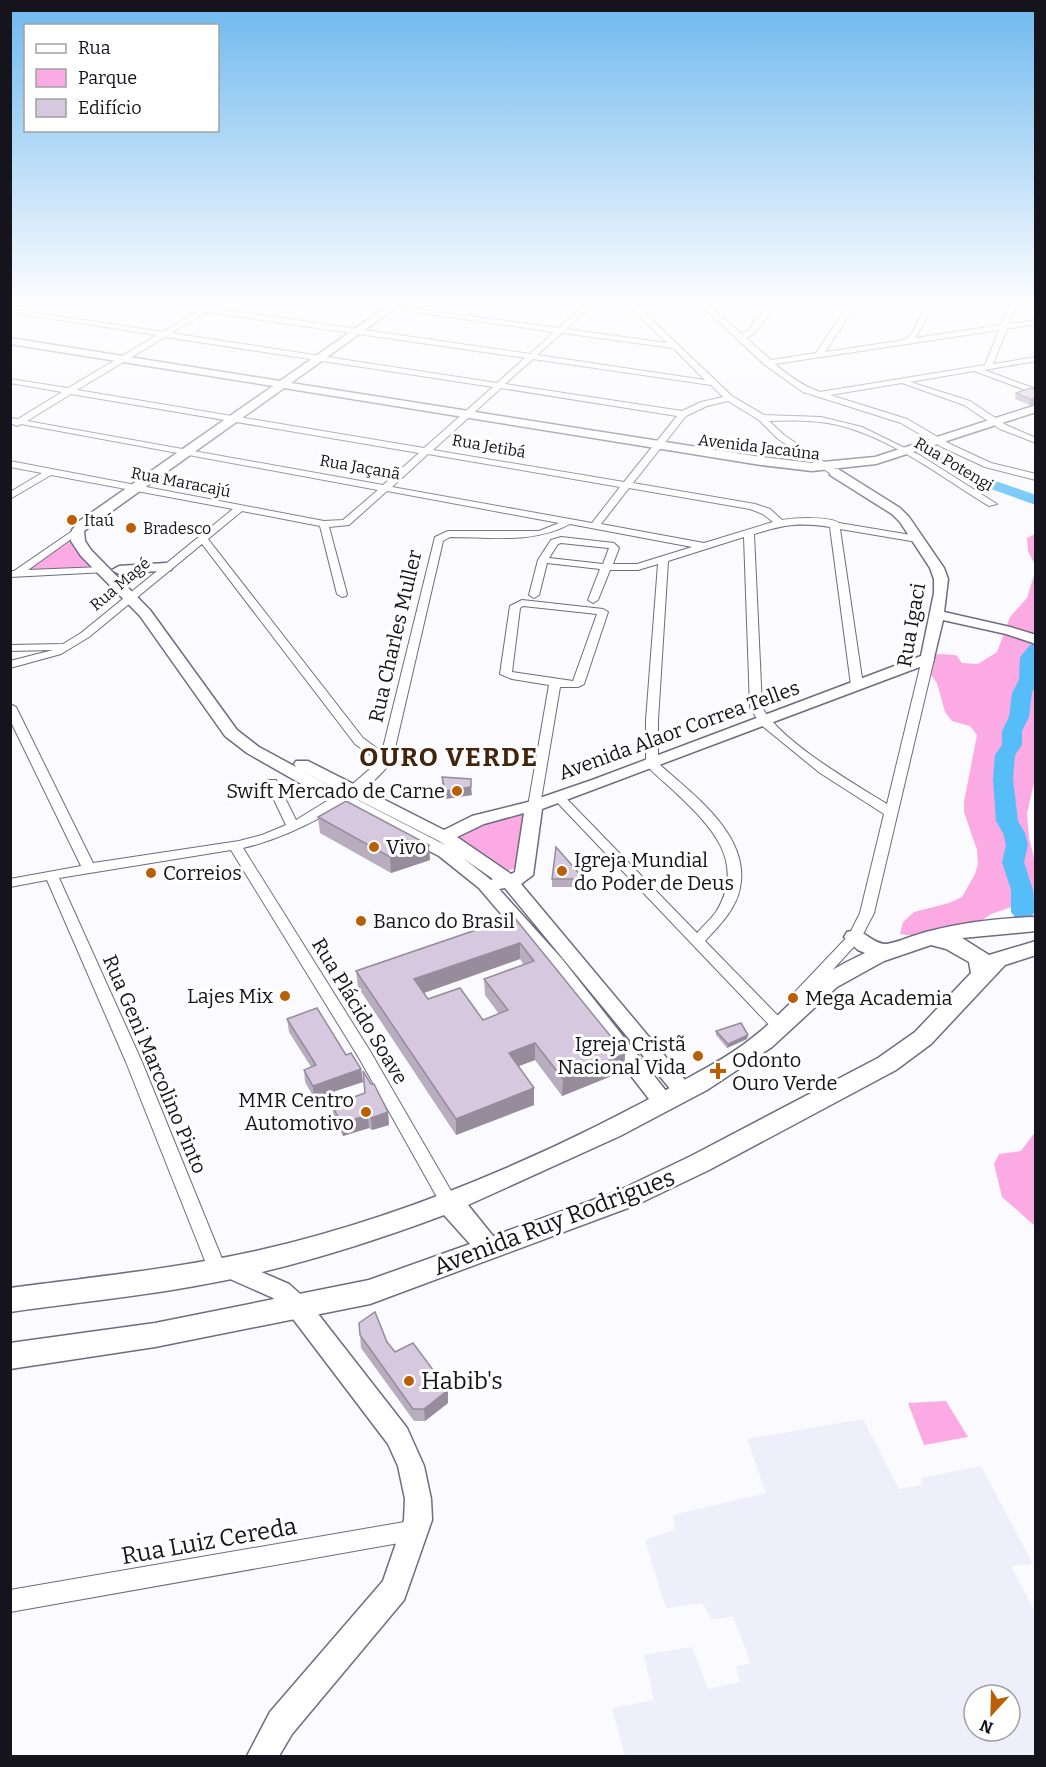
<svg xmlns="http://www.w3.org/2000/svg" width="1046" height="1767" font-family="Bitter,serif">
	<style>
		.built { fill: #efeefb; fill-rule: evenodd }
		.green { fill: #fcaae4 }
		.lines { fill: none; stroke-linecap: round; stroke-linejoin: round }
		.river { fill: #55bdf8; fill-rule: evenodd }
		.street-casing { stroke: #6d6c82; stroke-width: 2 }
		.secondary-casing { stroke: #6d6c82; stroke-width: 3 }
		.primary-casing { stroke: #6d6c82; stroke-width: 3 }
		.street { fill: #fff; fill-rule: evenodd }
		.secondary { fill: #fff; fill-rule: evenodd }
		.primary { fill: #fff; fill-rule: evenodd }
		.wall { fill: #b8acbf; fill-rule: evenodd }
		.shaded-wall { fill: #968c9b }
		.building { fill: #d6c8de; stroke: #968c9b; stroke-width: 1.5; fill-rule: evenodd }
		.poi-dot { fill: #ba5f05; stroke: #fff; stroke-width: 2 }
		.labels { text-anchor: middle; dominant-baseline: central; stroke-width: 6; stroke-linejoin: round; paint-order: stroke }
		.far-street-label { font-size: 16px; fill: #15141c; stroke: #fff }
		.far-poi-label { font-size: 16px; fill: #15141c; stroke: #fff; text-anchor: start }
		.street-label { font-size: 20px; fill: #15141c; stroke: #fff }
		.poi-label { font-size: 20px; fill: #15141c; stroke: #fff; text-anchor: start }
		.near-street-label { font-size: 24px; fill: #15141c; stroke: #fff }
		.near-poi-label { font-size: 24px; fill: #15141c; stroke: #fff; text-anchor: start }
		.district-label { font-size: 26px; font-weight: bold; letter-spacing: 1.5px; fill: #43240c; stroke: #fff }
	</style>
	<rect width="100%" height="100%" fill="#fafaff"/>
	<path class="built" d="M863 1419 899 1489 922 1485 921 1478 981 1466 1033 1564 1011 1566 1035 1612V1756H625L612 1708 654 1700 644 1655 692 1647 708 1689 740 1682 736 1666 751 1664 733 1616 712 1620 702 1603 666 1608 645 1540 675 1530 673 1515 766 1493 747 1439ZM974 1695H1010V1731H974Z"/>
	<g class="green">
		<path d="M1035 534 1036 775 1027 813 1029 837 1035 862V899L991 914 977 924 921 937 900 934 903 922 914 912 949 903 962 897 975 874 978 864 977 850 964 812V802L977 735 970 726 952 721 945 712 937 683 929 672 925 656 940 654 956 655 962 663 978 664 997 652 1010 617 1027 598 1035 572V565L1028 551 1027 538Z"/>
		<path d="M70 536 95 568 25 570Z"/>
		<path d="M528 813 517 868 506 871 453 838 481 823Z"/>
		<path d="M1035 1132 1036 1226H1035L1002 1197 994 1164 999 1154 1021 1151Z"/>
		<path d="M946 1401 968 1437 924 1445 908 1403Z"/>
	</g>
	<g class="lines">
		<g class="river">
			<path d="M941 456 962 463 987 478 1036 495V505L977 484 934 460Z"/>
			<path d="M1036 644V684L1032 693 1029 717 1022 731V745L1015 755 1013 779 1018 821 1025 833 1028 845 1024 862 1033 890 1035 912 1031 917 1023 919 1015 917 1011 912V890L1002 862 1006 845 1003 833 996 821 993 779 995 755 1002 745V731L1009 717 1012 693 1019 680 1020 657 1030 645Z"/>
		</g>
		<g class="street-casing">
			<g id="street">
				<path d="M164 304 204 307 209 305 212 308 530 354 554 332 360 304H379L559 328 581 308 563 304H594L566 329 667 343 627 304H635L732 396 764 415 821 417 862 427 921 456 997 504 989 506C941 477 894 439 838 425 816 420 792 420 769 421L784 435 839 472 831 474 778 439 759 420 728 401 707 406 686 416 633 483 755 504 770 509 782 520C795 518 829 516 839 523L917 536 922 539 917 542 840 529 863 685 857 688 851 685 830 527C798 522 784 525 754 534L762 707C780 741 853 783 887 804L922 659 928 656 934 659 874 913 860 940 803 1002H793L791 998 793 994 849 935 860 913 884 814 820 773 760 724 750 707 744 537 668 561 658 720V763C692 794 751 835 740 888 736 909 719 926 705 941L784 1022 787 1026 784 1030H774L552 797 554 794H562L697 933C703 926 711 919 716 912 747 862 711 826 676 793 666 783 654 775 646 764V720L658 564 638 570H610L598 600 593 603 588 600 600 569 547 563 539 595 534 598 529 595 538 560 551 540 561 537 614 543 619 548 613 564H637L692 547 570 524C534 544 489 537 450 537L443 541 392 761C362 801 291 837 243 848L370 1051 454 1196 456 1201 454 1206 448 1208 442 1206 359 1058 231 850 59 878 142 1062 227 1271 224 1276 218 1278 212 1276 209 1271 126 1062 47 880 10 887V879L81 866 10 720V704L16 707 93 863 239 841 262 835 286 825 266 783 268 780H276L296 820 348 788 379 761 355 744 202 544 89 637 61 654 10 668V661L53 650 10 651V645L63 644 81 633 233 509 51 475 10 499V492L42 473 10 467V461L324 521 343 520 378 490 21 424 17 426 10 423V418L18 419 62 392 10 383V379L68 388 157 335 21 314H18V310L163 332 198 311ZM206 312 525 358 497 383 171 333ZM562 333 673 348 705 380 537 355ZM165 337 493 387 424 448 77 390ZM533 359 711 385 723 397 701 402 682 411 505 384ZM501 388 677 416 624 482 433 450ZM71 394 419 453 383 485 27 421ZM428 454 620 487 592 523 392 487ZM629 488 750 509 763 514 773 522 704 543 601 524ZM387 491 559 523 539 531H448L435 537 382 752 363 738 208 539 242 511 320 526 337 594 342 597 346 596 347 594 329 527 349 525ZM561 543 608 548H609L603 564 549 558 558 544Z"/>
				<path d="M699 304H707L742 334 748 330 769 304H777L754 334 746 338 771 360 816 353 849 304H857L825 352 905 340 913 332 927 304H935L915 338 1001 325 1009 304H1017L1009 324 1036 320V324L1007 329 993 364 1036 357V361L984 370 1036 389V394L974 371 910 382 970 401 1006 425 1036 438V443L1000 429 964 405 902 383 830 395 907 419 948 443 991 463 1036 474V480L985 467 942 447 901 423 803 392 765 365ZM999 330 985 365 820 392C803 386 789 376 775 364Z"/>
				<path d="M78 527 81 528V532L28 570 102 567 107 570 106 572 10 577V571H14Z"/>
				<path d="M522 600 603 609 608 612 584 684 578 687H560L540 806 534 810 528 806 549 685 512 679 500 674 510 606ZM523 606 597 614 573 681 512 672 520 608Z"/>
				<path d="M416 1520 423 1523 426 1530 423 1537 416 1540 10 1612V1590Z"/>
			</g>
		</g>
		<g class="secondary-casing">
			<g id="secondary">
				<path d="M390 304H401L291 383 761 457 812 463 875 457 1036 405V412L876 464 812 471 761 465 284 388 84 531 85 541 91 550 150 610 237 730 259 747 296 767 294 764 296 761H308L444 830 472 816 528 802 592 780 921 656 934 593V579L930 568 900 522 892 514 830 475V469H838L900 508 909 517 944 568 948 579 944 612 1010 627 1036 635V644L1006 634 943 620 933 662 542 809 533 875 521 884 690 1086 694 1091 690 1096 683 1099 676 1096 505 888 499 889 562 959 670 1096 674 1102 670 1108 663 1110 656 1108 548 969 479 888 439 856 333 802 247 753 225 736 140 616 81 556 71 541 72 530 78 522 273 386 10 344V338L280 381ZM296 768 439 841 445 845ZM524 813 515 872 511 874 457 837 484 824ZM463 858 493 879 491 880Z"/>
				<path d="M166 563 173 567 171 570 119 574 112 570 119 566Z"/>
				<path d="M229 1258 289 1284 308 1301 407 1428 424 1466 431 1499 432 1520 404 1600 292 1734 279 1756H247L270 1712 383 1581 404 1520 405 1499 398 1466 388 1444 290 1315 273 1298 221 1275 217 1268 221 1261Z"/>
			</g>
		</g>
		<g class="primary-casing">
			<path id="primary" d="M1036 917V931L962 938 989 955 1036 941V955L1005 965 931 1044 896 1070 709 1170 636 1205 370 1304 155 1347 10 1369V1343L155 1323 369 1280 470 1244 444 1215C364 1245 280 1271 195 1286 134 1297 72 1303 10 1312V1288C93 1277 175 1269 256 1251 407 1217 551 1154 686 1079 710 1066 736 1052 757 1034 776 1019 791 1001 809 986 826 972 846 962 865 953L858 950 844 937 847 932C864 927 870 943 885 944 895 944 918 933 930 931 965 922 1000 918 1036 917ZM931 945 946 949 969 962 971 973 915 1032 878 1058 691 1156 618 1191 493 1236 468 1205 620 1136 707 1090 772 1047 837 987 884 961Z"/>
		</g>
		<use href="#street" class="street"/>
		<use href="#secondary" class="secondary"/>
		<use href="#primary" class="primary"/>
	</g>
	<g class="wall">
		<path d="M1035 390V404L1029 405 1015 399 1016 393Z"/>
		<path d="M442 777 472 795 445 799 442 785Z"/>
		<path d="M318 817 430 860 391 873 320 833Z"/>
		<path d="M552 879H584L583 887H552Z"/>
		<path d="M514 917 625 1054 624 1071 562 1096 535 1060 518 1066 534 1105 456 1135 358 987 356 971ZM520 959 524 965 484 979 485 995 499 1014 483 1020 428 999 424 993Z"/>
		<path d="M287 1019 346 1055 361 1069 363 1082 314 1098 305 1082 304 1070 311 1067 289 1032Z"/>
		<path d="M716 1031 748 1035 747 1039 727 1048 716 1035Z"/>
		<path d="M332 1105 388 1112 389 1125 372 1130 369 1128 343 1136 334 1118Z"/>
		<path d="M359 1323 387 1342 395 1352 448 1403 425 1421H414L361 1348Z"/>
	</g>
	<g class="shaded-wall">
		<path d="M1035 398V404L1029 405 1030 399Z"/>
		<path d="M471 787 472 795 445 799V791Z"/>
		<path d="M429 845 430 860 391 873 390 857Z"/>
		<path d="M520 943V959L415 996 414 979Z"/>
		<path d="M748 1035 747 1039 727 1048 728 1044Z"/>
		<path d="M535 1043V1060L509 1070V1053Z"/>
		<path d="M625 1054 624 1071 562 1096 563 1079Z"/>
		<path d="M361 1069 363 1082 314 1098 313 1086Z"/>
		<path d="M534 1088V1105L456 1135V1119Z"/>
		<path d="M388 1112 389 1125 372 1130 371 1118Z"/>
		<path d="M368 1115 369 1128 343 1136 341 1123Z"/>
		<path d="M448 1390V1403L425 1421 424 1409Z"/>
	</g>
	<g class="building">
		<path d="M1031 388 1035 390V398L1030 399 1016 393Z"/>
		<path d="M442 777 471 779V787L445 791Z"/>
		<path d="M346 801 429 845 390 857 318 817Z"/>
		<path d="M556 847 584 879H552Z"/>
		<path d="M514 917 625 1054 563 1079 535 1043 509 1053 534 1088 456 1119 356 971ZM520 943 534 961 484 979 508 1010 483 1020 460 988 428 999 414 979Z"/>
		<path d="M317 1008 346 1055 351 1053 361 1069 313 1086 304 1070 316 1065 287 1019Z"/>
		<path d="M741 1023 748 1035 728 1044 716 1031Z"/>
		<path d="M363 1071 371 1084H374L388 1112 371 1118 368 1115 341 1123 332 1105 365 1093Z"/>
		<path d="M375 1312 387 1342 395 1352 413 1343 448 1390 424 1409H413L360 1335 359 1323Z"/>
	</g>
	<linearGradient id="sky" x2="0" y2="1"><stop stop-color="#6db8ee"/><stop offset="0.55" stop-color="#fdfdff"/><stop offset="1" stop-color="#fdfdff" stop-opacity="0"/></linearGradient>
	<rect width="1046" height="551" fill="url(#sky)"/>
	<g class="poi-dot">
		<circle cx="72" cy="520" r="6"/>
		<circle cx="131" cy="528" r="6"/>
		<circle cx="457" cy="791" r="6"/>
		<circle cx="374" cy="847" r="6"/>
		<circle cx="562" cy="871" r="6"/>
		<circle cx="151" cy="873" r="6"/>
		<circle cx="361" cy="921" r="6"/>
		<circle cx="285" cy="996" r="6"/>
		<circle cx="793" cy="998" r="6"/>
		<circle cx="698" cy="1056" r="6"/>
		<path d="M715 1062h6v6h6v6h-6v6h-6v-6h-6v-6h6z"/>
		<circle cx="366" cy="1112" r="6"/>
		<circle cx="409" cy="1381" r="6"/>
	</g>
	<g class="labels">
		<g class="far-street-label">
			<text transform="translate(489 446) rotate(10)">Rua Jetibá</text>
			<text transform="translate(759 447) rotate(7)">Avenida Jacaúna</text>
			<text transform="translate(954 464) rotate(31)">Rua Potengi</text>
			<text transform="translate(360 467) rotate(10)">Rua Jaçanã</text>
			<text transform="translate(181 482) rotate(11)">Rua Maracajú</text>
			<text transform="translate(120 584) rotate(-40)">Rua Magé</text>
		</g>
		<g class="far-poi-label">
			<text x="84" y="520">Itaú</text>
			<text x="143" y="528">Bradesco</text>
		</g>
		<g class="street-label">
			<text transform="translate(911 625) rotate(-80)">Rua Igaci</text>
			<text transform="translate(395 636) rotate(-77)">Rua Charles Muller</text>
			<text transform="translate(679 730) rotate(-20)">Avenida Alaor Correa Telles</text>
			<text transform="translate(360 1011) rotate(59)">Rua Plácido Soave</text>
			<text transform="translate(155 1064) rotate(67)">Rua Geni Marcolino Pinto</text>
		</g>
		<g class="poi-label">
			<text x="445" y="791" text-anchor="end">Swift Mercado de Carne</text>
			<text x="386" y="847">Vivo</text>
			<text x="574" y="860">Igreja Mundial<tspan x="574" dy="23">do Poder de Deus</tspan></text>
			<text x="163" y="873">Correios</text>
			<text x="373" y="921">Banco do Brasil</text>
			<text x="273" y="996" text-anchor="end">Lajes Mix</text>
			<text x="805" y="998">Mega Academia</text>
			<text x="686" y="1044" text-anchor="end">Igreja Cristã<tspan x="686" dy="23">Nacional Vida</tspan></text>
			<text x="732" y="1060">Odonto<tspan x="732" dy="23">Ouro Verde</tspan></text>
			<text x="354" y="1100" text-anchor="end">MMR Centro<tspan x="354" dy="23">Automotivo</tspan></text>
		</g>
		<g class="near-street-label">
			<text transform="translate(554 1222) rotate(-21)">Avenida Ruy Rodrigues</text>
			<text transform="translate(209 1541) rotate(-10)">Rua Luiz Cereda</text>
		</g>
		<g class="near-poi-label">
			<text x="421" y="1381">Habib's</text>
		</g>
		<g class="district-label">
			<text x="449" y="757">OURO VERDE</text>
		</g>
	</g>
	<rect width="1046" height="1767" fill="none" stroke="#15141c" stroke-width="24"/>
	<rect x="24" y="24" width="195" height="108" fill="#ffffff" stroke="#a1a1a4" stroke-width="1.5"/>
	<rect x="36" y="44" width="30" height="9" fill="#ffffff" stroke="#a1a1a4" stroke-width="1.5"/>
	<text x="78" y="54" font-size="18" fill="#15141c">Rua</text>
	<rect x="36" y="69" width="30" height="18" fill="#fcaae4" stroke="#a1a1a4" stroke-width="1.5"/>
	<text x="78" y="84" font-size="18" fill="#15141c">Parque</text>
	<rect x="36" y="99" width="30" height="18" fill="#d6c8de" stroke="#a1a1a4" stroke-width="1.5"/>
	<text x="78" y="114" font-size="18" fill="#15141c">Edifício</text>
	<g transform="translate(992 1713) rotate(202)"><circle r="28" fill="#ffffff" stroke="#a1a1a4" stroke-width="1.5"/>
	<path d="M0-4.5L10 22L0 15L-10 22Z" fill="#ba5f05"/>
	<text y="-9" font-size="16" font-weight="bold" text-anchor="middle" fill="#15141c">N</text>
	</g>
</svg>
